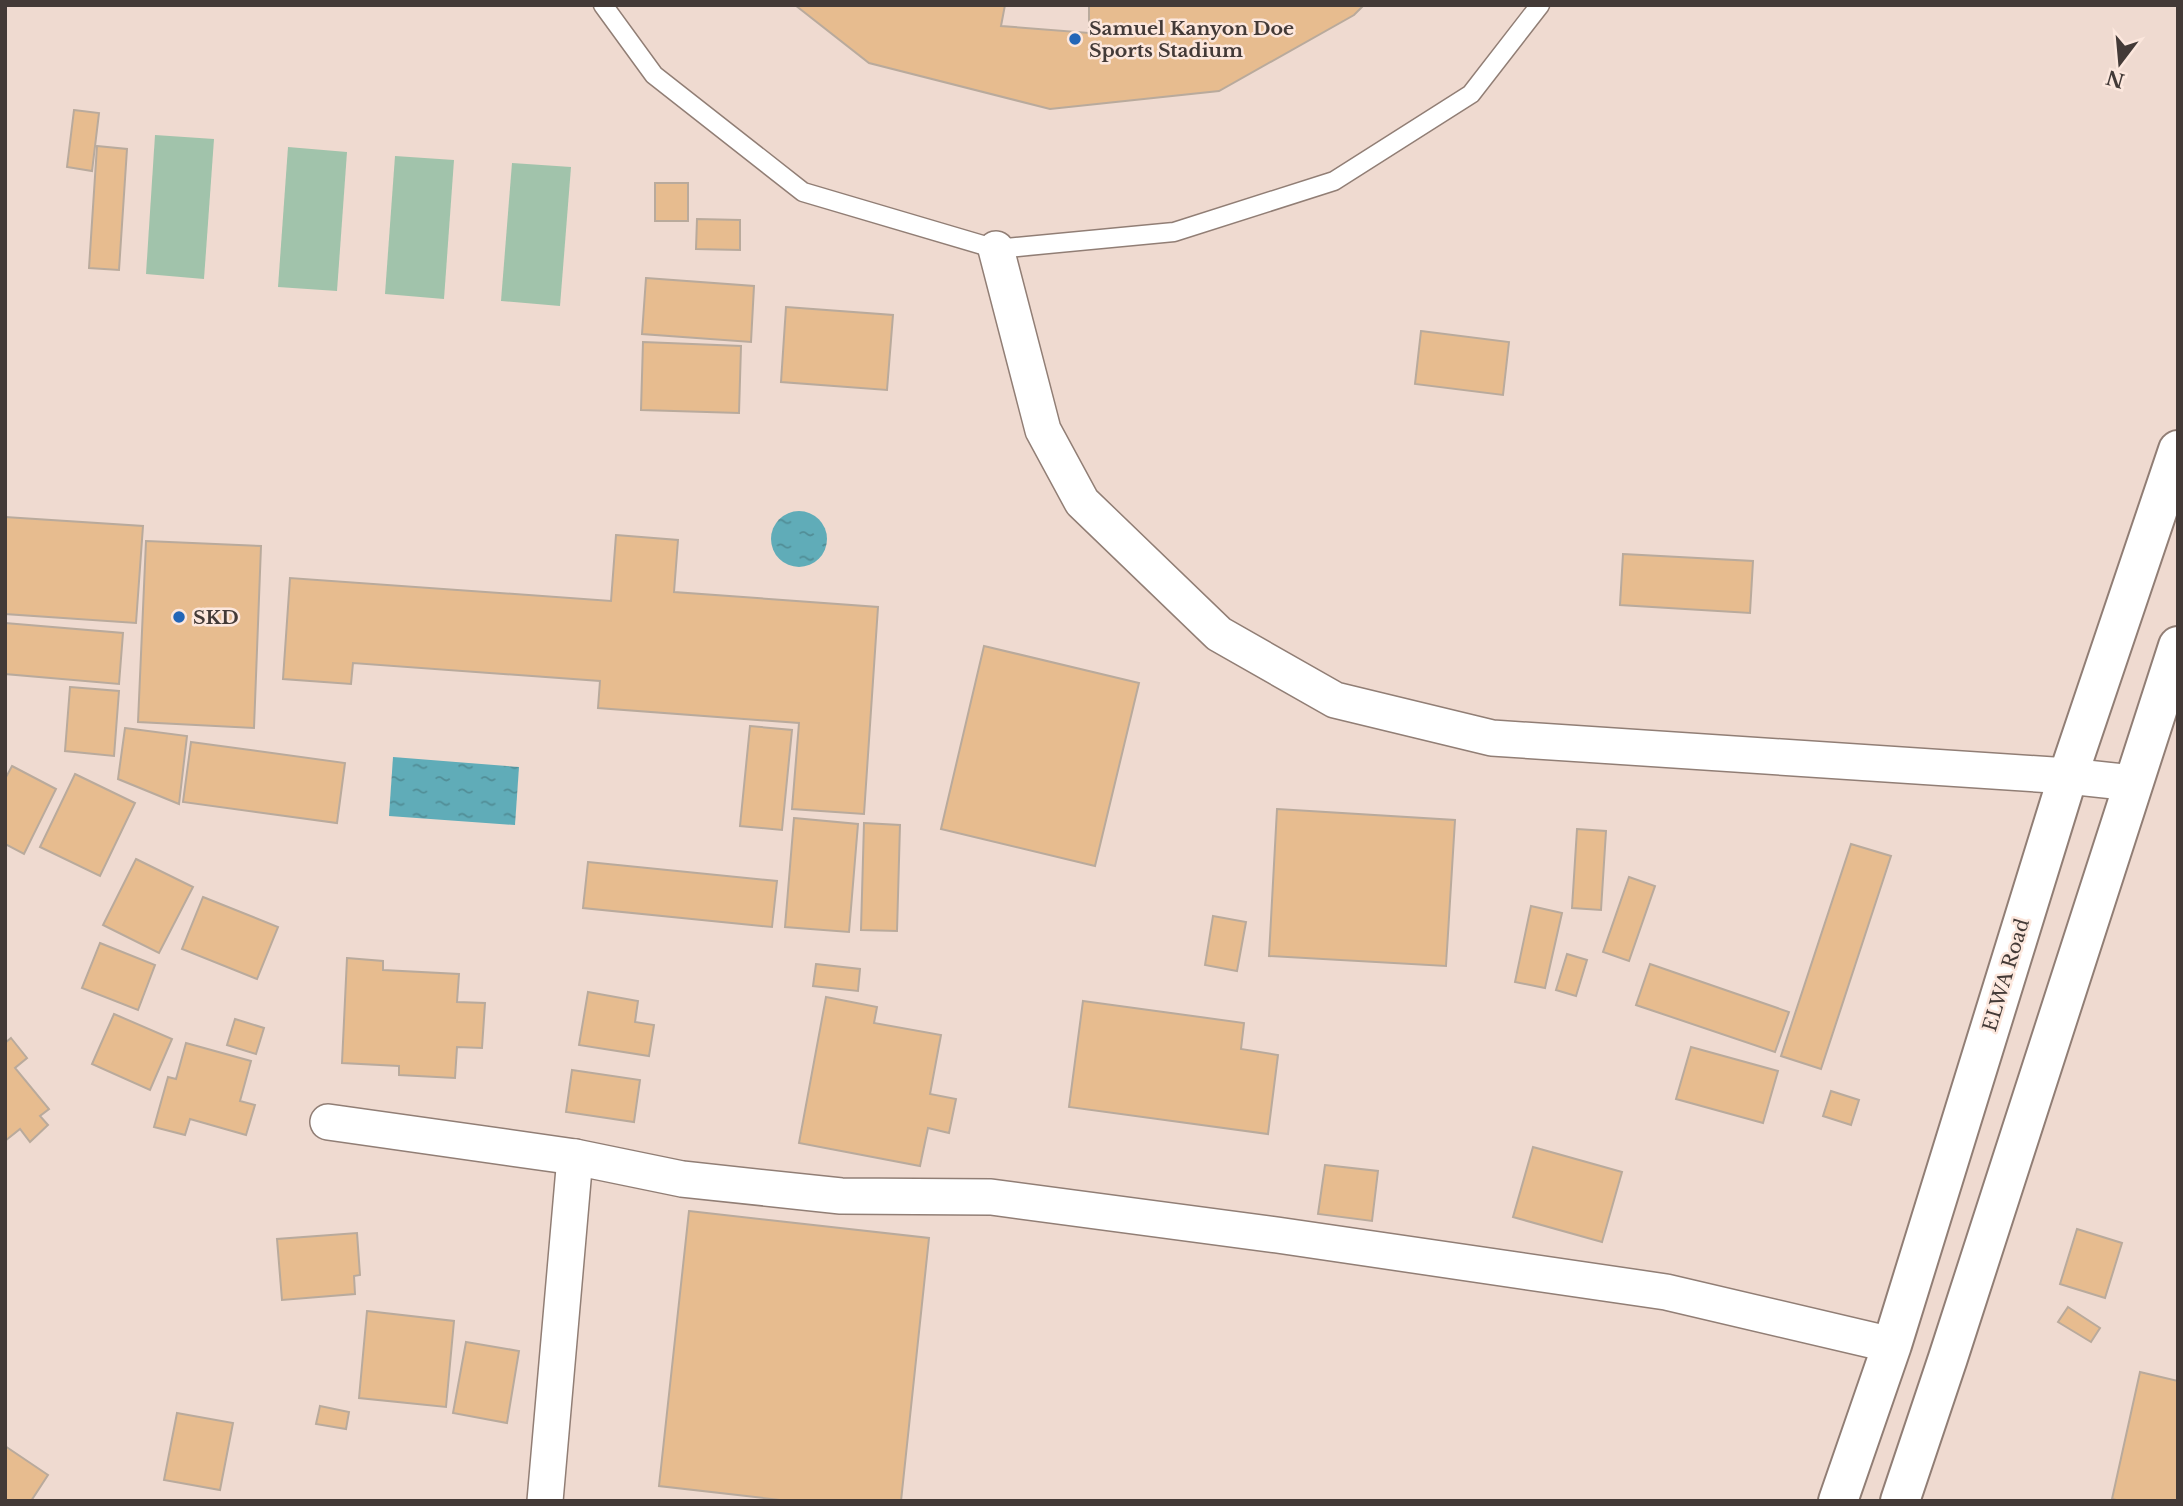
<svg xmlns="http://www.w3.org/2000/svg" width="2183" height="1506" font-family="'Libre Baskerville',serif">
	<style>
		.green { fill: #a1c3ab }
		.water { fill: url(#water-ripples) }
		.building { fill: #e7bc8f; stroke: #b9aa9c; stroke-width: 2 }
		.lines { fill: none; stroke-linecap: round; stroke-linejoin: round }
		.lane-casing { stroke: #917e75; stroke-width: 21 }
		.street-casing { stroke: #917e75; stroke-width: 38 }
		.primary-casing { stroke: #917e75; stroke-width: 42 }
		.lane { stroke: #fff; stroke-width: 18 }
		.street { stroke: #fff; stroke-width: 35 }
		.primary { stroke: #fff; stroke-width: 38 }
		.poi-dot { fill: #2366b7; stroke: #fce7dd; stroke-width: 2.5 }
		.labels { text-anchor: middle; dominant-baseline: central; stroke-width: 5; stroke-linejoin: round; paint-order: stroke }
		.poi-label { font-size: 19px; font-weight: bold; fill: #433a37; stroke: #fce7dd; text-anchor: start }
		.street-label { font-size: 19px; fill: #433a37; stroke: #fce7dd }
	</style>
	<defs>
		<pattern id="water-ripples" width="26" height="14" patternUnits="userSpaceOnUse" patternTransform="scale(1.75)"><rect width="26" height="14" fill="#60acb8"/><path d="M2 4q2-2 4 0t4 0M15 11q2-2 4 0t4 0" fill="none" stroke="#518d96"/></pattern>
	</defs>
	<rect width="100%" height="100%" fill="#efdad0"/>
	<g class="green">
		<path d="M155 135 214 139 204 279 146 274Z"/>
		<path d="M288 147 347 152 337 291 278 287Z"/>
		<path d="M395 156 454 160 444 299 385 294Z"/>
		<path d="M512 163 571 167 560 306 501 301Z"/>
	</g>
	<g class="water">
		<circle cx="799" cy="539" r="28"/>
		<path d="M393 757 519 767 515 825 389 816Z"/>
	</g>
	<g class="building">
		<path d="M795 5H1005L1001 26 1089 33V5H1364L1354 15 1219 91 1050 109 869 63Z"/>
		<path d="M74 110 99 113 92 171 67 167Z"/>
		<path d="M97 146 127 149 119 270 89 268Z"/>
		<rect x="655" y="183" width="33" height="38"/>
		<path d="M697 219 740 220V250L696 249Z"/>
		<path d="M646 278 754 286 751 342 642 334Z"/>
		<path d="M786 307 893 315 887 390 781 382Z"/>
		<path d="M1421 331 1509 342 1503 395 1415 384Z"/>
		<path d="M643 342 741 346 739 413 641 410Z"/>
		<path d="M5 517 143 526 136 623 5 614Z"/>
		<path d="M616 535 678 540 674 592 878 607 864 814 792 809 799 723 598 708 600 681 353 663 351 684 283 679 290 578 611 601Z"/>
		<path d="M146 541 261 546 254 728 138 722Z"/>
		<path d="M1623 554 1753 561 1750 613 1620 605Z"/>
		<path d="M5 623 123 633 119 684 5 674Z"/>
		<path d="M984 646 1139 683 1095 866 941 829Z"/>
		<path d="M70 687 119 691 114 756 65 751Z"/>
		<path d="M750 726 792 730 782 830 740 826Z"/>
		<path d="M125 728 187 736 179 804 118 779Z"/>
		<path d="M191 742 345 763 337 823 183 802Z"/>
		<path d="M12 766 56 789 24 854 5 844V779Z"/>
		<path d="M75 774 135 803 100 876 40 847Z"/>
		<path d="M1277 809 1455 820 1446 966 1269 956Z"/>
		<path d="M794 818 858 824 849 932 785 927Z"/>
		<path d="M864 823 900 825 897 931 861 930Z"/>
		<path d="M1577 829 1606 831 1601 910 1572 908Z"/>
		<path d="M1851 844 1891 856 1821 1069 1781 1056Z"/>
		<path d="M136 859 193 887 159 953 103 925Z"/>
		<path d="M588 862 777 881 772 927 583 908Z"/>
		<path d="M1629 877 1655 886 1629 961 1603 952Z"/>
		<path d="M203 897 278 927 257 979 182 949Z"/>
		<path d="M1531 906 1562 913 1545 988 1515 982Z"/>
		<path d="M1213 916 1246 922 1237 971 1205 965Z"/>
		<path d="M100 943 155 965 138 1010 82 988Z"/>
		<path d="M1567 954 1587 960 1576 996 1556 990Z"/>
		<path d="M347 958 383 961V970L459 974 457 1002 485 1003 482 1048 457 1047 455 1078 399 1075V1066L342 1063Z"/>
		<path d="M816 964 860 969 858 991 813 986Z"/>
		<path d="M1650 964 1789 1012 1775 1052 1636 1005Z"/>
		<path d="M588 992 638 1001 635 1022 654 1025 649 1056 579 1045Z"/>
		<path d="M826 997 877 1007 874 1023 941 1035 930 1094 956 1099 949 1133 928 1128 920 1166 799 1143Z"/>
		<path d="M1083 1001 1244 1023 1241 1049 1278 1055 1268 1134 1069 1107Z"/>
		<path d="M114 1014 172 1039 150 1090 92 1064Z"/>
		<path d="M235 1019 264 1028 256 1054 227 1045Z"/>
		<path d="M11 1038 27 1058 15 1068 49 1109 40 1116 48 1125 30 1142 20 1129 5 1141V1043Z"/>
		<path d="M186 1043 251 1061 240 1101 255 1105 246 1135 190 1119 185 1135 154 1127 168 1077 176 1079Z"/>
		<path d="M1691 1047 1778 1071 1763 1123 1676 1099Z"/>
		<path d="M572 1070 640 1080 634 1122 566 1112Z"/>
		<path d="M1831 1091 1859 1100 1851 1125 1823 1116Z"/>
		<path d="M1533 1147 1622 1172 1602 1242 1513 1217Z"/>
		<path d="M1325 1165 1378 1171 1372 1221 1318 1214Z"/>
		<path d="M689 1211 929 1238 901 1501H789L659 1486Z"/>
		<path d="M2077 1229 2122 1243 2105 1298 2060 1284Z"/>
		<path d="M357 1233 360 1275 354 1276 355 1294 282 1300 277 1239Z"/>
		<path d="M2068 1307 2100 1328 2091 1342 2058 1322Z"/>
		<path d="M367 1311 454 1321 446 1407 359 1398Z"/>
		<path d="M466 1342 519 1351 507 1423 453 1413Z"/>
		<path d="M2140 1372 2178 1381V1501H2120L2112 1499Z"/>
		<path d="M320 1406 349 1412 346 1429 316 1424Z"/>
		<path d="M177 1413 233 1423 220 1490 164 1480Z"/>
		<path d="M5 1446 48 1475 31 1501H5Z"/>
	</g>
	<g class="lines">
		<g class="lane-casing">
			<path id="lane" d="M603 5 654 75 803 192 996 249 1174 232 1334 181 1471 94 1540 5"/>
		</g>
		<g class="street-casing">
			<g id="street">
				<path d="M996 249 1043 430 1082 502 1219 634 1335 700 1492 738 2068 776 2133 783"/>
				<path d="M328 1122 575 1157 682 1179 841 1196 991 1197 1277 1235 1666 1292 1892 1345"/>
				<path d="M545 1501 575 1157"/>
			</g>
		</g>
		<g class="primary-casing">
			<g id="primary">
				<path d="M1838 1501 1892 1345 2068 776 2178 450"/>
				<path d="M1900 1501 1948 1358 2178 646"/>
			</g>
		</g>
		<use href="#lane" class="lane"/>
		<use href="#street" class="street"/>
		<use href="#primary" class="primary"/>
	</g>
	<g class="poi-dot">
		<circle cx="1075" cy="39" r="7"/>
		<circle cx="179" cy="617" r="7"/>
	</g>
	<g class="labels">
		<g class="poi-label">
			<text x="1089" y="28">Samuel Kanyon Doe<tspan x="1089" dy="22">Sports Stadium</tspan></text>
			<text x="193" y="617">SKD</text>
		</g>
		<g class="street-label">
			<text transform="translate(2006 975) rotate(-73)">ELWA Road</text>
		</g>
	</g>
	<rect width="2183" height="1506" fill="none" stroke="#433a37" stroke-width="14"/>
	<g transform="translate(2120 63) rotate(196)" stroke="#fce7dd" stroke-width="5" paint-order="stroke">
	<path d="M0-5L12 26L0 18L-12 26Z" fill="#433a37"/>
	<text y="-10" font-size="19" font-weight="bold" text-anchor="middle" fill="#433a37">N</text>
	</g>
</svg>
